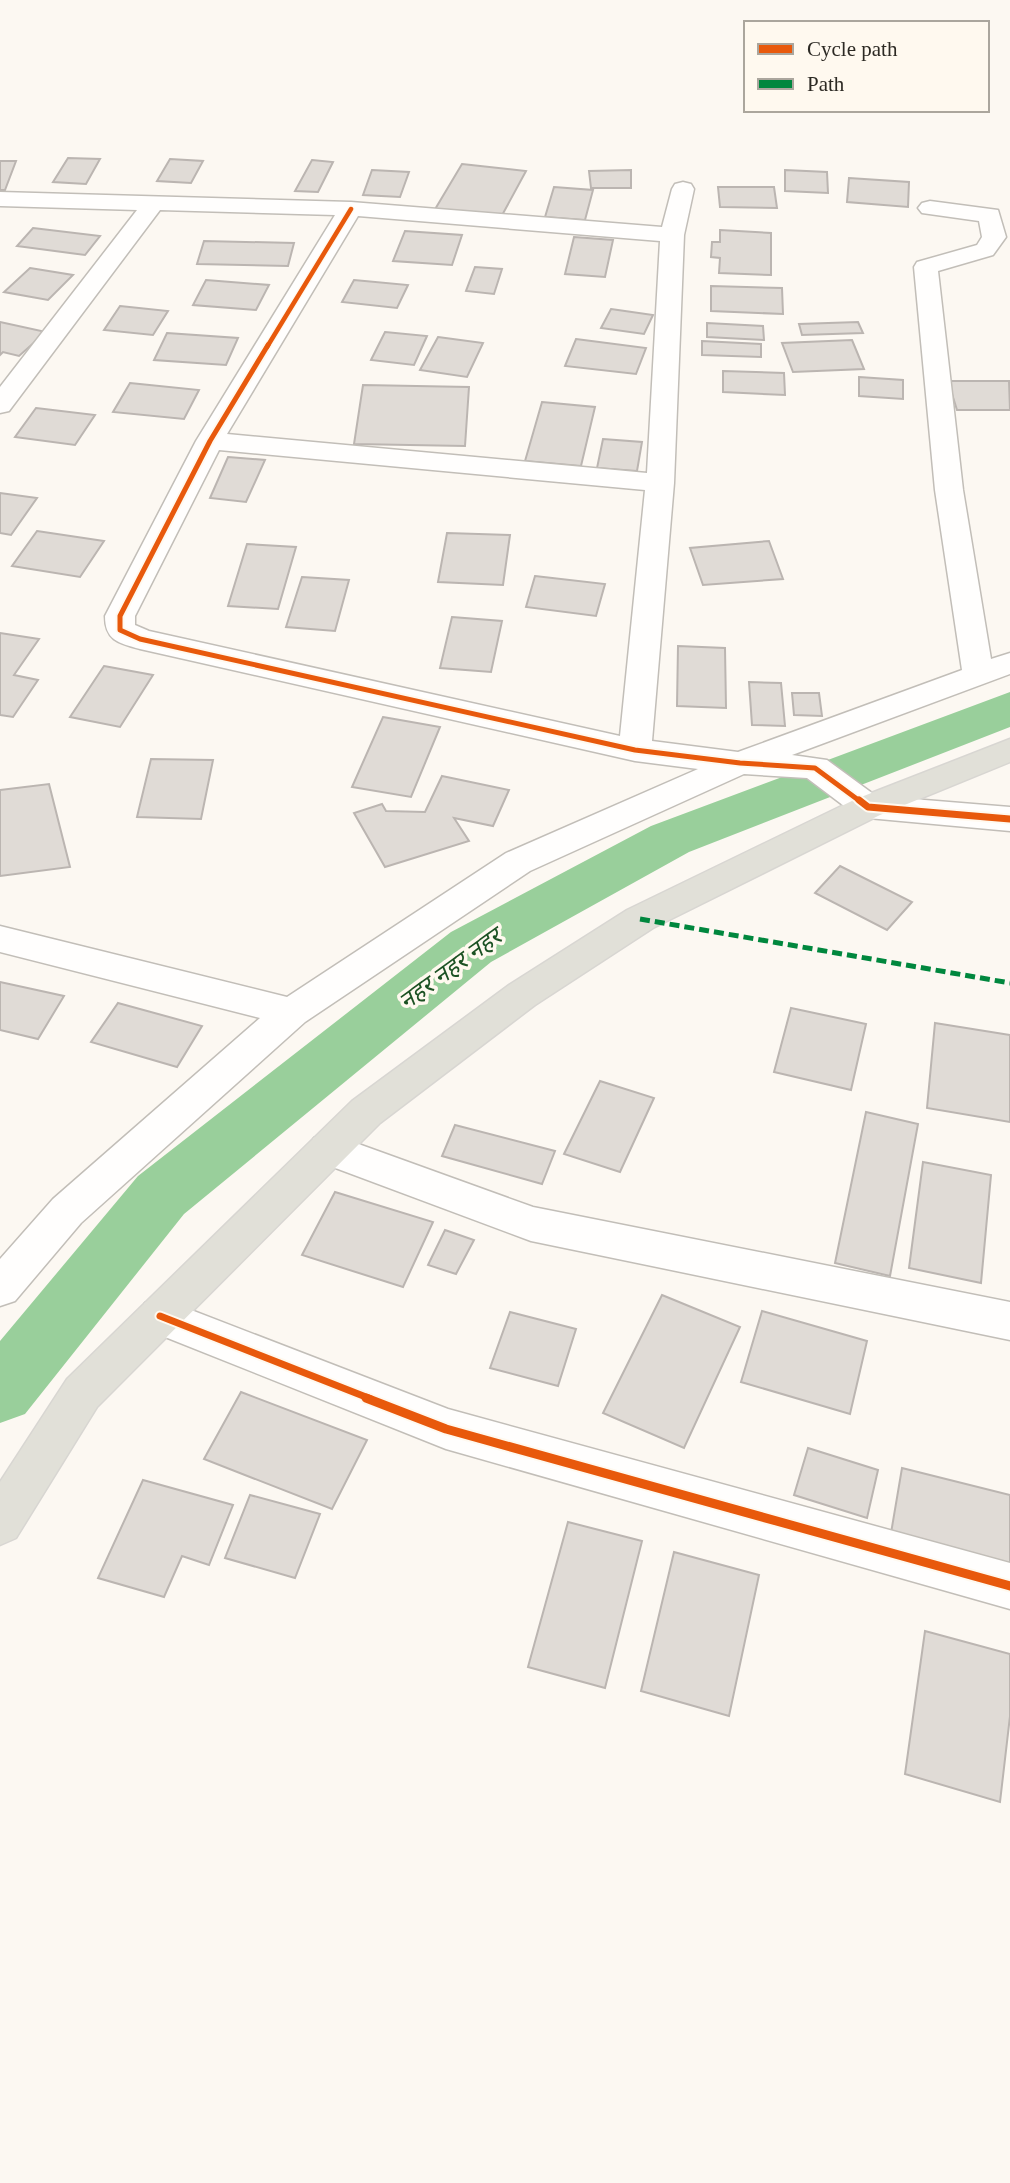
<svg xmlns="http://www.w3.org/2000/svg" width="1010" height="2183" font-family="'Times New Roman','Noto Sans Devanagari',serif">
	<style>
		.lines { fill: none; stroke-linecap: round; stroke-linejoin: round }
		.canal { fill: #99cf9b; fill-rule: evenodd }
		.building { fill: #e0dbd6; stroke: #bbb5b1; stroke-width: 2 }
		.minor-casing { stroke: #c2beb8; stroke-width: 3 }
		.major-casing { stroke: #d8d6d2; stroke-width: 3 }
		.minor { fill: #fffefd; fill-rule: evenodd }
		.major { fill: #e1e0d8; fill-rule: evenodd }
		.quiet { stroke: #00873e; stroke-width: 5; stroke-dasharray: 10 5; stroke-linecap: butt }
		.cycleway-far3-casing { stroke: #fff9ef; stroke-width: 7 }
		.cycleway-far2-casing { stroke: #fff9ef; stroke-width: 9 }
		.cycleway-far1-casing { stroke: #fff9ef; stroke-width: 11 }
		.cycleway-casing { stroke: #fff9ef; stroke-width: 13 }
		.cycleway-far3 { stroke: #e8590c; stroke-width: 4.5 }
		.cycleway-far2 { stroke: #e8590c; stroke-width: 5 }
		.cycleway-far1 { stroke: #e8590c; stroke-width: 7 }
		.cycleway { stroke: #e8590c; stroke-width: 9 }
		.labels { text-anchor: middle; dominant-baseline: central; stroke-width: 7; stroke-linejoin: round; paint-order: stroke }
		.water-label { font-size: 24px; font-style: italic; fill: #1c5223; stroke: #fff9ef }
	</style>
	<rect width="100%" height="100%" fill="#fcf8f2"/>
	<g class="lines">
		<path class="canal" d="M1010 692V727L689 852 491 962 184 1214 25 1414 0 1423V1341L138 1176 451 932 651 826Z"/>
	</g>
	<g class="building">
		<path d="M68 158 100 159 86 184 53 182Z"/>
		<path d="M170 159 203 161 191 183 157 181Z"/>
		<path d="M312 160 333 162 318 192 295 191Z"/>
		<path d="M0 161H16L5 190H0Z"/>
		<path d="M462 164 526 171 500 219 434 211Z"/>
		<path d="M372 170 409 172 400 197 363 195Z"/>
		<path d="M631 170V188H591L589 171Z"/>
		<path d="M785 170 827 172 828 193 785 191Z"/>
		<path d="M849 178 909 182 908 207 847 202Z"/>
		<path d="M554 187 593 190 585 220 545 217Z"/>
		<path d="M718 187H774L777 208 720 207Z"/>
		<path d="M33 228 100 236 85 255 17 246Z"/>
		<path d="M720 230 771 233V275L719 273 720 258 711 257 712 242H720Z"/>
		<path d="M405 231 462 235 452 265 393 261Z"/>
		<path d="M574 237 613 240 605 277 565 274Z"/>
		<path d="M204 241 294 243 288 266 197 264Z"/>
		<path d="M475 267 502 269 494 294 466 291Z"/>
		<path d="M30 268 73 275 48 300 4 292Z"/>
		<path d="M206 280 269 285 256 310 193 305Z"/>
		<path d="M354 280 408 285 397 308 342 302Z"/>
		<path d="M711 286 782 288 783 314 711 311Z"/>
		<path d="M120 306 168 311 153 335 104 330Z"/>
		<path d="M611 309 653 315 644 334 601 328Z"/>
		<path d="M0 322 46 332 19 356 3 352 0 355Z"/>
		<path d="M858 322 863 333 802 335 799 324Z"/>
		<path d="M707 323 763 326 764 340 707 337Z"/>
		<path d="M385 332 427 336 414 365 371 360Z"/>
		<path d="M167 333 238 338 226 365 154 360Z"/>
		<path d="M438 337 483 343 467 377 420 370Z"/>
		<path d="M576 339 646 348 636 374 565 366Z"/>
		<path d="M852 340 864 369 793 372 782 343Z"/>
		<path d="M702 341 761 344V357L702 355Z"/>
		<path d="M723 371 784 373 785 395 723 392Z"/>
		<path d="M859 377 903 380V399L859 396Z"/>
		<path d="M948 381H1009L1010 410H957Z"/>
		<path d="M130 383 199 390 184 419 113 412Z"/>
		<path d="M363 385 469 387 465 446 354 444Z"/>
		<path d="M542 402 595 407 581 466 525 461Z"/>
		<path d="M36 408 95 415 75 445 15 437Z"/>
		<path d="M603 439 642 442 637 471 597 468Z"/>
		<path d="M228 457 265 460 246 502 210 498Z"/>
		<path d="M0 493 37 498 11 535 0 533Z"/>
		<path d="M37 531 104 541 80 577 12 566Z"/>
		<path d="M447 533 510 535 503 585 438 582Z"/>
		<path d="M769 541 783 579 703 585 690 548Z"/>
		<path d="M247 544 296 547 278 609 228 606Z"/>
		<path d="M535 576 605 584 596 616 526 607Z"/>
		<path d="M302 577 349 580 335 631 286 627Z"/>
		<path d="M452 617 502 621 491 672 440 668Z"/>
		<path d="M0 633 39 639 14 675 38 680 13 717 0 715Z"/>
		<path d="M678 646 725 648 726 708 677 706Z"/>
		<path d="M104 666 153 675 120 727 70 717Z"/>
		<path d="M749 682 781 683 785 726 752 725Z"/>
		<path d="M792 693H819L822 716 794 715Z"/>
		<path d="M383 717 440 727 411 797 352 787Z"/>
		<path d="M151 759 213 760 201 819 137 817Z"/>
		<path d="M442 776 509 790 493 826 454 818 469 841 385 867 354 813 382 804 386 811 425 812Z"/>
		<path d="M49 784 70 867 0 876V790Z"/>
		<path d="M840 866 912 902 887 930 815 893Z"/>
		<path d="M0 982 64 996 38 1039 0 1030Z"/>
		<path d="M118 1003 202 1026 177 1067 91 1042Z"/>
		<path d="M791 1008 866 1024 851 1090 774 1072Z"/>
		<path d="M935 1023 1010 1035V1122L927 1108Z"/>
		<path d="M600 1081 654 1098 620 1172 564 1154Z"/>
		<path d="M866 1112 918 1124 890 1276 835 1263Z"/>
		<path d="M455 1125 555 1151 542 1184 442 1156Z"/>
		<path d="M923 1162 991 1175 981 1283 909 1268Z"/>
		<path d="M335 1192 433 1222 403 1287 302 1255Z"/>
		<path d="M445 1230 474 1240 456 1274 428 1265Z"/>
		<path d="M662 1295 740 1327 684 1448 603 1413Z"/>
		<path d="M762 1311 867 1341 850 1414 741 1382Z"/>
		<path d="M510 1312 576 1329 558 1386 490 1368Z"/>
		<path d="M241 1392 367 1440 332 1509 204 1459Z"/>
		<path d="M808 1448 878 1470 867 1518 794 1495Z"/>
		<path d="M902 1468 1010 1495V1570L890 1539Z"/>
		<path d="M143 1480 233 1505 209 1565 182 1556 164 1597 98 1578Z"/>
		<path d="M250 1495 320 1514 295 1578 225 1558Z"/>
		<path d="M568 1522 642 1541 605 1688 528 1667Z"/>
		<path d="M674 1552 759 1575 729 1716 641 1691Z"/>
		<path d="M925 1631 1010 1654V1716L1000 1802 905 1774Z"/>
	</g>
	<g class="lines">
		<g class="minor-casing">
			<g id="minor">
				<path d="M683 182 691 184 694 189 684 235 674 483 652 741 738 752 962 670 935 490 914 267 917 262 977 245 982 237 979 221 922 213 918 208 922 203 930 201 998 210 1006 237 993 255 938 271 963 490 991 659 1010 653V674L792 755 827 760 876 796 1010 807V831L868 818 856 815 807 778 744 774 530 871 305 1022 81 1223 15 1301 0 1306V1259L53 1199 260 1018 0 952V926L287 997 506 853 698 769 635 761 140 649C118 643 105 640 105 616L196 441 335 215 160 210 9 411 0 413V387L137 210 0 206V192L351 202 662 227 672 189 675 184ZM358 216 660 241 647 473 227 434ZM219 450 645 490 620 736 149 631 135 625V616Z"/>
				<path d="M328 1133 533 1207 1010 1302V1340L531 1241 314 1160 308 1149 314 1138Z"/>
				<path d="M160 1298 448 1409 1010 1563V1609L446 1449 145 1329 139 1316 145 1303Z"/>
			</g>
		</g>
		<g class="major-casing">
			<path id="major" d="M1010 739V762L880 815 653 928 535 1005 380 1123 97 1407 16 1538 0 1545V1482L67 1379 352 1101 509 985 627 910 856 799Z"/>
		</g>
		<use href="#minor" class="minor"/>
		<use href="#major" class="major"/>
		<path class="quiet" d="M640 919 1010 983"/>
		<g class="cycleway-far3-casing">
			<path id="cycleway-far3" d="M267 347 351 209"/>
		</g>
		<g class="cycleway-far2-casing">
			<path id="cycleway-far2" d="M268 345 210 441 120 616V630L140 639 635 750 740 763 815 768 861 802"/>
		</g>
		<g class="cycleway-far1-casing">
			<g id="cycleway-far1">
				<path d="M859 800 868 807 1010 819"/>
				<path d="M160 1316 371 1399"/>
			</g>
		</g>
		<g class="cycleway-casing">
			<path id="cycleway" d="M366 1398 446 1429 1010 1586"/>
		</g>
		<use href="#cycleway-far3" class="cycleway-far3"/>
		<use href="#cycleway-far2" class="cycleway-far2"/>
		<use href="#cycleway-far1" class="cycleway-far1"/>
		<use href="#cycleway" class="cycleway"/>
	</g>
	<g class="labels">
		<g class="water-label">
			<text transform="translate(450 969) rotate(-36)">नहर नहर नहर</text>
		</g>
	</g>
	<rect x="744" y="21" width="245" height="91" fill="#fff9ef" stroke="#aba69d" stroke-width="2"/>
	<rect x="758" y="44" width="35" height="10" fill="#e8590c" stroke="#aba69d" stroke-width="2"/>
	<text x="807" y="56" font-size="21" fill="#2c2923">Cycle path</text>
	<rect x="758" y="79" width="35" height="10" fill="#00873e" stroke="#aba69d" stroke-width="2"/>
	<text x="807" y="91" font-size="21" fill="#2c2923">Path</text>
</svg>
